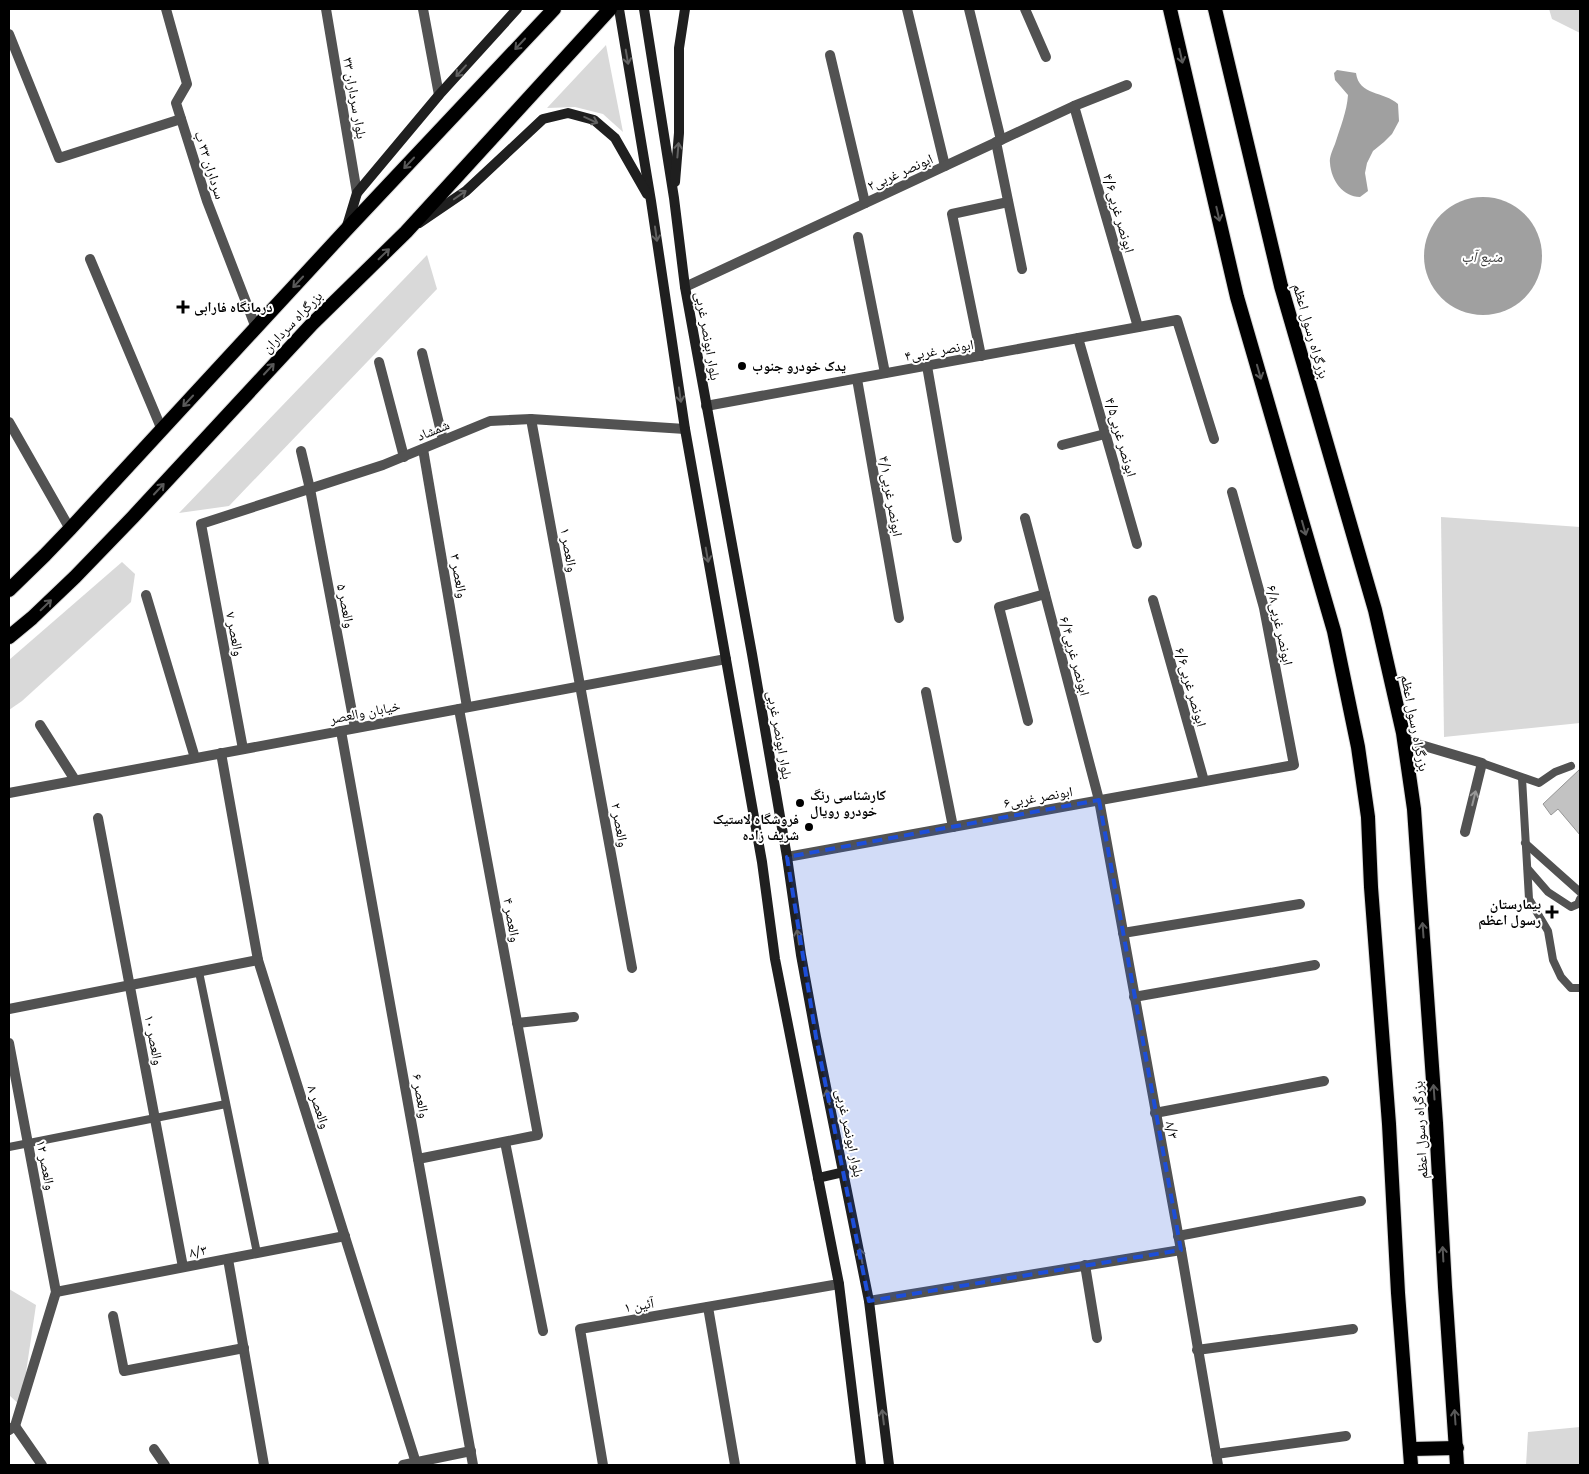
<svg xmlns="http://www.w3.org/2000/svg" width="1589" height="1474" font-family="'IBM Plex Sans','Noto Naskh Arabic',sans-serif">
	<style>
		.green { fill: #d9d9d9 }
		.water { fill: #a0a0a0 }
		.building { fill: #c2c2c2; stroke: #969696 }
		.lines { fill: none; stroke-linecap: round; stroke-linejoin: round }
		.trunk-casing { stroke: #dbdbdb; stroke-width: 16 }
		.service { stroke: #525252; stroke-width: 8 }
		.minor { stroke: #525252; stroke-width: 10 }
		.secondary { stroke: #1f1f1f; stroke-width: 10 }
		.trunk { stroke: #000; stroke-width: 14 }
		.oneway { stroke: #595959 }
		.oneway2 { stroke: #626262 }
		.oneway3 { stroke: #979797 }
		.marked { fill: #1d4ed8; fill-opacity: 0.2; stroke: #1d4ed8; stroke-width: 4; stroke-dasharray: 10 6; stroke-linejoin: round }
		.poi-dot { fill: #000; stroke: #fff; stroke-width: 2 }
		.labels { text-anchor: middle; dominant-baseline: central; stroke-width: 4; stroke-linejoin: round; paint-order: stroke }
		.street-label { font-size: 14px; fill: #000; stroke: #fff }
		.poi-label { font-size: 14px; font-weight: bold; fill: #000; stroke: #fff; text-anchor: start }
		.water-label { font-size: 15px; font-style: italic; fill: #414141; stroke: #fff }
	</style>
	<rect width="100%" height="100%" fill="#fff"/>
	<g class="green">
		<path d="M1549 9H1580V33L1552 19Z"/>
		<path d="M606 45 623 132 603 114 575 107 547 108Z"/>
		<path d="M427 255 437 289 229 506 179 513Z"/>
		<path d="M1441 517 1580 527V723L1444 737Z"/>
		<path d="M122 562 135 574 131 602 22 701 9 710V660Z"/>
		<path d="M9 1289 36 1305 21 1406 9 1395Z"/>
		<path d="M1580 1427V1465H1526L1528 1432Z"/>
	</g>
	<g class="water">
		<path d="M1337 70 1356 73C1359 96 1384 91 1398 104L1399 121 1392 134 1384 142 1373 151 1367 163 1365 173 1368 191 1360 197C1343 197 1331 180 1330 163 1329 157 1333 149 1335 144 1340 128 1347 111 1348 95L1335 80 1334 73Z"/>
		<circle cx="1483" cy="256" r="59"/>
	</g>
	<path class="building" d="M1580 769V835L1558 809 1551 815 1543 804Z"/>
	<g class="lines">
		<g class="trunk-casing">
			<g id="trunk">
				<path d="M1170 9 1237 297 1334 631 1358 747 1368 817 1371 887 1389 1124 1398 1293 1411 1465"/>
				<path d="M1215 9 1281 286 1375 610 1403 733 1414 809 1419 882 1436 1123 1445 1287 1457 1465"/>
				<path d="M9 590 45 555 70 529 346 230 554 9"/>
				<path d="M9 637 32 618 75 577 133 517 312 324 406 232 610 9"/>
				<path d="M1411 1449 1457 1448"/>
			</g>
		</g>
		<g class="service">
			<path d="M1482 763 1539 783 1555 772 1571 766"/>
			<path d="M1522 778 1529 899 1548 931 1553 960 1561 977 1571 988H1580"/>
			<path d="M1525 843 1580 892"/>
			<path d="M1528 869 1548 892 1571 907 1578 904 1580 899"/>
			<path d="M199 972 257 1253"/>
			<path d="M9 1147 226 1104"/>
		</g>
		<g class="minor">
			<path d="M166 9 187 84 176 103 207 201 256 328"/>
			<path d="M326 9 357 193"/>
			<path d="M423 9 439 95"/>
			<path d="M907 9 945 166"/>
			<path d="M969 9 1001 140"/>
			<path d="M1025 9 1046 57"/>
			<path d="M9 34 59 158 181 119"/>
			<path d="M830 55 865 203"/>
			<path d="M1074 106 1138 327"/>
			<path d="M996 142 1022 269"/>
			<path d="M858 237 885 373"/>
			<path d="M90 259 162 430"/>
			<path d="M685 287 1074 106 1127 85"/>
			<path d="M1078 338 1137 544"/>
			<path d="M422 353 443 440"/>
			<path d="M981 356 952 214 1008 202"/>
			<path d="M379 362 404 457"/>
			<path d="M927 366 957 538"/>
			<path d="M857 379 899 618"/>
			<path d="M706 406 1177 320 1214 439"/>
			<path d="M531 419 632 968"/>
			<path d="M9 422 70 529"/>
			<path d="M1062 445 1105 434"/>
			<path d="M423 449 467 707"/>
			<path d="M301 451 310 489 355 728"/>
			<path d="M1025 518 1099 800 1181 1250 1218 1465"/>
			<path d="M146 595 195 758"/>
			<path d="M1153 600 1204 781"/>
			<path d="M926 692 953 827"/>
			<path d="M1028 721 999 607 1045 594"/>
			<path d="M40 725 75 780"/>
			<path d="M341 731 473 1465"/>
			<path d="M1404 740 1482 763 1465 832"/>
			<path d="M243 749 201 524 383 465 490 421 531 419 685 429"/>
			<path d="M221 753 258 960 416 1463"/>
			<path d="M9 793 726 659"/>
			<path d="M98 818 183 1267"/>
			<path d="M787 857 1294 765 1264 608 1232 492"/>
			<path d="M1123 933 1300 904"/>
			<path d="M1134 997 1315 965"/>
			<path d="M9 1009 258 960"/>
			<path d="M517 1023 574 1017"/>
			<path d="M9 1043 56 1292 15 1426 9 1430"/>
			<path d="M1155 1113 1324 1081"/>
			<path d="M505 1142 543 1331"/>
			<path d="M418 1159 538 1135 459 709"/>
			<path d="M1178 1236 1361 1201"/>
			<path d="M228 1259 264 1465"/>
			<path d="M1085 1265 1097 1338"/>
			<path d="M56 1292 345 1236"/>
			<path d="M869 1301 1181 1250"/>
			<path d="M708 1307 735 1465"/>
			<path d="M113 1316 124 1371 244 1348"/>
			<path d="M1197 1350 1353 1329"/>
			<path d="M15 1426 42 1465"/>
			<path d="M154 1449 165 1465"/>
			<path d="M1216 1454 1346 1436"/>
			<path d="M403 1465 471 1451"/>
			<path d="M603 1465 580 1329 839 1284"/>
		</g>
		<g class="secondary">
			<path d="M619 9 651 201 685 429 762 862 775 959 839 1284 861 1465"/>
			<path d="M644 9 674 198 685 287 752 654 787 857 801 955 816 1037 869 1301 889 1465"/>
			<path d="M675 182 679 133V48L685 9"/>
			<path d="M419 223 466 191 543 119 568 113 594 120 615 138 647 194"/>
			<path d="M347 226 357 193 439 95 517 9"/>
			<path d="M818 1178 844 1172"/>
		</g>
		<use href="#trunk" class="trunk"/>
	</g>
	<defs><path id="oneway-shaft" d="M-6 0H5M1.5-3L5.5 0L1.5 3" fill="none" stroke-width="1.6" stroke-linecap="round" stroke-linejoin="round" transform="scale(1.25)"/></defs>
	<g class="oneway">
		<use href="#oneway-shaft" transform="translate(520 44) rotate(133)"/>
		<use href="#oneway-shaft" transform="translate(1181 56) rotate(77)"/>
		<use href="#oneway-shaft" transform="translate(409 163) rotate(133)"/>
		<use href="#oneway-shaft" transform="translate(1218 214) rotate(77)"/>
		<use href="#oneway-shaft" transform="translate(384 254) rotate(-44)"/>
		<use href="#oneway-shaft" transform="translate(298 282) rotate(133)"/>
		<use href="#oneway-shaft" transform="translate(269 369) rotate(-47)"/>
		<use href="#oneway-shaft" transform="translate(1259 372) rotate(74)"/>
		<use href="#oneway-shaft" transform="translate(188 401) rotate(133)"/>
		<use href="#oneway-shaft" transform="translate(159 489) rotate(-47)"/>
		<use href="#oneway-shaft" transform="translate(1304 528) rotate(74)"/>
		<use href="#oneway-shaft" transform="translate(46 605) rotate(-44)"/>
		<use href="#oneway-shaft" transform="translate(1423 930) rotate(-94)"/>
		<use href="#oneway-shaft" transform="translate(1434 1092) rotate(-94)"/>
		<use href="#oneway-shaft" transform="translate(1443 1254) rotate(-93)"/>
		<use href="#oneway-shaft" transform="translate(1455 1417) rotate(-94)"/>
	</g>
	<g class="oneway2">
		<use href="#oneway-shaft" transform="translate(627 57) rotate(80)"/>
		<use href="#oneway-shaft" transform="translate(461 71) rotate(132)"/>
		<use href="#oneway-shaft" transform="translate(591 120) rotate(24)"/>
		<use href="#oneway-shaft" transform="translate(678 150) rotate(-85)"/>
		<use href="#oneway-shaft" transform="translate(460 195) rotate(-35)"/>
		<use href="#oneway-shaft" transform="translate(656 234) rotate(82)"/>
		<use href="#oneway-shaft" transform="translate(680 395) rotate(82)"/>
		<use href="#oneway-shaft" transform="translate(707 555) rotate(80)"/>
		<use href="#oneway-shaft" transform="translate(798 937) rotate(-98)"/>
		<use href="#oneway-shaft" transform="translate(828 1097) rotate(-102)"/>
		<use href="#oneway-shaft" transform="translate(861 1256) rotate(-101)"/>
		<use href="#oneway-shaft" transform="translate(883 1417) rotate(-97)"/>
	</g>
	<use class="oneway3" href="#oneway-shaft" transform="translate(1474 798) rotate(-76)"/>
	<path class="marked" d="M1099 800 1181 1250 869 1301 816 1037 787 857Z"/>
	<g class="poi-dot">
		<path d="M180.5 299.5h5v5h5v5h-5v5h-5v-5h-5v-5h5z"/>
		<circle cx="742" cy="366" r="5"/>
		<circle cx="800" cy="803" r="5"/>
		<circle cx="809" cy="827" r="5"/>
		<path d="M1549.5 904.5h5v5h5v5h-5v5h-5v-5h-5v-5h5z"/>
	</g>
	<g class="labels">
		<g class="street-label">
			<text transform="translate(355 98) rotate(80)">بلوار سرداران ۳۳</text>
			<text transform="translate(210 165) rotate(72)">سرداران ۳۳ ب</text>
			<text transform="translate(900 172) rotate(-24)">۲ابونصر غربی</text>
			<text transform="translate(1119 213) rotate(74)">۴/۶ابونصر غربی</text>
			<text transform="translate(292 322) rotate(-46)">بزرگراه سرداران</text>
			<text transform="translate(1311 331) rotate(74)">بزرگراه رسول اعظم</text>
			<text transform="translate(708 336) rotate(80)">بلوار ابونصر غربی</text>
			<text transform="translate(939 350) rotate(-10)">۴ابونصر غربی</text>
			<text transform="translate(433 430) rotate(-22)">شمشاد</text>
			<text transform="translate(1121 437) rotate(74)">۴/۵ابونصر غربی</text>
			<text transform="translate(891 496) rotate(80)">۴/۱ابونصر غربی</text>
			<text transform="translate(569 550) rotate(80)">والعصر ۱</text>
			<text transform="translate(459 576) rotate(80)">والعصر ۳</text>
			<text transform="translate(346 606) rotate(79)">والعصر ۵</text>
			<text transform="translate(1280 625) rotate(78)">۶/۸ابونصر غربی</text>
			<text transform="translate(235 634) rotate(79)">والعصر ۷</text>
			<text transform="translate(1075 656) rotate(75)">۶/۴ابونصر غربی</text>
			<text transform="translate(1191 687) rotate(74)">۶/۶ابونصر غربی</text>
			<text transform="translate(365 712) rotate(-11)">خیابان والعصر</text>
			<text transform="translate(1415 723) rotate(79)">بزرگراه رسول اعظم</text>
			<text transform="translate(780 735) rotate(80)">بلوار ابونصر غربی</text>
			<text transform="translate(1038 797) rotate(-10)">۶ابونصر غربی</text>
			<text transform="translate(620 825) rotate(80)">والعصر ۲</text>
			<text transform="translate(512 920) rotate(80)">والعصر ۴</text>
			<text transform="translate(154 1040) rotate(79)">والعصر ۱۰</text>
			<text transform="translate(421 1096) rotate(80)">والعصر ۶</text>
			<text transform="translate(319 1107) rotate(72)">والعصر ۸</text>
			<text transform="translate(1172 1130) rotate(79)">۸/۳</text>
			<text transform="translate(1420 1130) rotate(-93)">بزرگراه رسول اعظم</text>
			<text transform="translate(850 1133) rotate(78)">بلوار ابونصر غربی</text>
			<text transform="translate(46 1165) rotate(79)">والعصر ۱۲</text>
			<text transform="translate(198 1251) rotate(-11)">۸/۳</text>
			<text transform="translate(639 1305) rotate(-10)">آئین ۱</text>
		</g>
		<g class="poi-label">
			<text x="194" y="307">درمانگاه فارابی</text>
			<text x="752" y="366">یدک خودرو جنوب</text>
			<text x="810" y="795">کارشناسی رنگ<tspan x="810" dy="16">خودرو رویال</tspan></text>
			<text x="799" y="819" text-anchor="end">فروشگاه لاستیک<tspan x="799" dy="16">شریف زاده</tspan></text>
			<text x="1541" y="904" text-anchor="end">بیمارستان<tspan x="1541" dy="16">رسول اعظم</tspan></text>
		</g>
		<g class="water-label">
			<text x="1482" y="256">منبع آب</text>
		</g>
	</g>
	<rect width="1589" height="1474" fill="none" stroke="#000000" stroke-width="20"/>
</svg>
